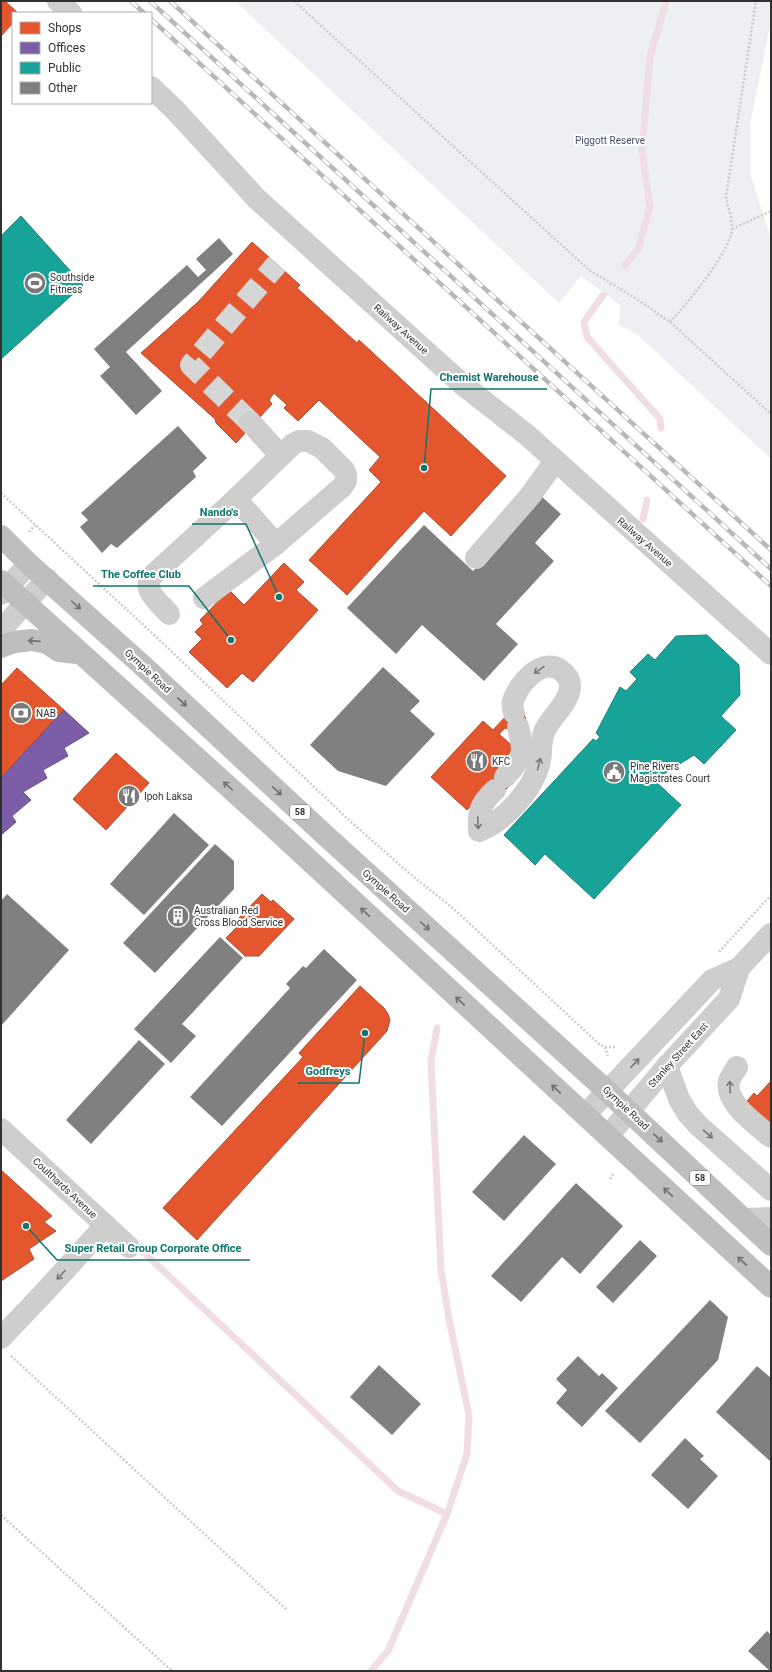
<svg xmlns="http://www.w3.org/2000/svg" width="772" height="1672" font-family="Roboto,sans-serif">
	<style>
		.green { fill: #edeff3 }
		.shops { fill: #e4572e; stroke: #ae4c2f }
		.offices { fill: #7b5ea7; stroke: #655084 }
		.public { fill: #17a398; stroke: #1f8179 }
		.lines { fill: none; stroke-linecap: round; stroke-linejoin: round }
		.stream { stroke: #f0dde6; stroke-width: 7 }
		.building { fill: #808080 }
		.minor-tunnel { stroke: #d6d6d6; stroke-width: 22; stroke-dasharray: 22 11; stroke-linecap: butt }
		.path { stroke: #ccc; stroke-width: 2.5; stroke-dasharray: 2 2; stroke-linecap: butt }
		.minor { stroke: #cecece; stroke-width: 22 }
		.highway { stroke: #bebebe; stroke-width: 22 }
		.rail-casing { stroke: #b8b8b8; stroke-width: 4.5 }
		.rail { stroke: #fff; stroke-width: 3; stroke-dasharray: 9; stroke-linecap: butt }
		.oneway { stroke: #707070 }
		.oneway2 { stroke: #787878 }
		.labels { text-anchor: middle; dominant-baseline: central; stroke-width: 4; stroke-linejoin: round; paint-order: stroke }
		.shield { fill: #fff; stroke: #6f6f6f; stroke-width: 1 }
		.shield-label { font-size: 9px; font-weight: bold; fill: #313131 }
		.park-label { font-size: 10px; fill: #434f68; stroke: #fff }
		.poi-label { font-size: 10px; fill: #313131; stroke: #fff; text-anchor: start }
		.street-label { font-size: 10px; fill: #313131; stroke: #fff }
		.leader { fill: none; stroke: #0f766e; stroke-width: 1.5 }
		.callout-dot { fill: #0f766e; stroke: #fff; stroke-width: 1.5 }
		.callout-label { font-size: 11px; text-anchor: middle; font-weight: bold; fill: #0f766e; stroke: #fff; stroke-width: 4; stroke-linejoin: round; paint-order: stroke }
	</style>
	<rect width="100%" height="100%" fill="#fff"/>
	<path class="green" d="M235 1H771V21L750 125V173L771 238V459L638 335 619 325 620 305 581 276 559 303Z"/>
	<g class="shops">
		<path d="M1 1H5L18 13H13V23L1 36Z"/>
		<path d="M252 242 300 285 297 288 357 343 359 340 506 476 451 536 424 511 347 595 309 560 381 482 369 470 380 457 319 400 298 421 284 408 287 405 274 393 269 400 272 404 236 443 216 423 215 419 141 353 199 301Z"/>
		<path d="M284 563 304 582 296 590 318 610 253 682 242 673 227 688 189 652 202 639 195 632 203 624 200 620 229 590 244 605Z"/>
		<path d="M17 668 64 710 1 778V685Z"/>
		<path d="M523 710 527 724 512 730 505 728 499 734 517 750 512 783 501 795 490 786 467 810 431 777 483 721 493 730 508 714Z"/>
		<path d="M116 753 149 783 106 830 73 799Z"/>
		<path d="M262 894 271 902 273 900 294 919 259 956H245L226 938 241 923 237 920Z"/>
		<path d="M360 986 384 1008 388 1014 390 1020 387 1031 197 1240 163 1208 303 1057 299 1053Z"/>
		<path d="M771 1081V1130L742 1107 754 1093 757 1096Z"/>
		<path d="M1 1170 52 1216 44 1222 56 1231 29 1249 34 1259 1 1281Z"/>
	</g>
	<path class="offices" d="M64 710 89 733 64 748 68 756 43 770 47 778 23 792 31 800 12 816 16 822 1 835V778Z"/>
	<g class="public">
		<path d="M21 216 83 285 1 359V236Z"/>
		<path d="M707 635 739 665 740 695 721 716 736 730 704 764 694 755 654 780 681 805 594 899 545 854 535 865 504 835 593 739 596 741 600 737 596 733 620 687 626 691 637 679 630 672 648 654 655 660 676 636Z"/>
	</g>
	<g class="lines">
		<g class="stream">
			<path d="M625 265 638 249 650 207 642 151 650 57 666 1"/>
			<path d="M603 295 584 322 587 337 660 419 661 428"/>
			<path d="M643 519 647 500"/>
			<path d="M139 1248 398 1491 447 1514"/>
			<path d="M371 1671 388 1651 447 1514 467 1454 469 1415 449 1319 441 1270 431 1061 437 1028"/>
		</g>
	</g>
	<g class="building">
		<path d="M219 238 233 254 126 352 162 391 136 415 100 376 110 367 94 349 187 265 198 277 206 270 196 259Z"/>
		<path d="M178 426 207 458 193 471 196 477 117 548 111 544 102 553 80 527 88 520 81 513Z"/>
		<path d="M541 496 561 514 535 543 554 561 496 624 518 644 484 681 422 625 396 654 347 608 424 525 473 571Z"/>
		<path d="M383 667 420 701 410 711 435 734 386 786 338 771 310 745Z"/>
		<path d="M174 813 209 845 144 915 110 884Z"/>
		<path d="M215 844 234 861V889L155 973 123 943Z"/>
		<path d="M7 894 69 950 1 1026V901Z"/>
		<path d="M220 937 243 958 182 1024 196 1036 171 1063 134 1029Z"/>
		<path d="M324 949 357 980 222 1126 190 1097 290 988 286 984 303 966 306 968Z"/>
		<path d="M139 1040 165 1064 91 1144 66 1120Z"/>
		<path d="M524 1135 556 1164 504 1221 472 1192Z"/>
		<path d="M576 1183 623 1226 580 1274 562 1257 521 1302 491 1276Z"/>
		<path d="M640 1240 657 1256 613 1303 596 1287Z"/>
		<path d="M710 1300 728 1317 718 1360 640 1443 605 1411Z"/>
		<path d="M578 1356 599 1376 602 1373 618 1388 582 1427 556 1403 567 1390 556 1379Z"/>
		<path d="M379 1365 421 1404 392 1435 350 1397Z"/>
		<path d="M757 1366 771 1378V1462L716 1412Z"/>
		<path d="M685 1438 704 1456 700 1459 718 1476 688 1509 651 1475Z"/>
		<path d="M767 1631 771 1635V1670L770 1671 748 1651Z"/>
	</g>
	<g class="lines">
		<path class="minor-tunnel" d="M250 422 191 365 277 264"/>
		<g class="path">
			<path d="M294 1 589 270 632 296 670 322 771 414"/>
			<path d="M732 229 771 211"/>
			<path d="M670 322C686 305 732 250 732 228 732 218 728 207 726 197L756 1"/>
			<path d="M1 493 152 633 351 822 409 873 455 910 599 1044 605 1047 608 1056"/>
			<path d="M29 532 35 525"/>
			<path d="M719 952 771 895"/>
			<path d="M605 1047H617"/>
			<path d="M610 1179 614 1173"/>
			<path d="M11 1356 287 1610"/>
			<path d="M1 1515 172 1671"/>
		</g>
		<g class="minor">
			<path d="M58 1 71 13"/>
			<path d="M151 87 175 110 257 199 462 384 527 435 771 654"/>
			<path d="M250 422 280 455"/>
			<path d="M236 499 276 544"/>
			<path d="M476 558 530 496 555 461"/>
			<path d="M1 594 29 564"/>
			<path d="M169 614C161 604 142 591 151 577L236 499 293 444 299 441H308L322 448 344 470 346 475V481L342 487 276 544 204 598"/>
			<path d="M1 630 47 579"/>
			<path d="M505 777C524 754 525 756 518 727"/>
			<path d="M495 790C480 804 478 811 479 831 505 821 535 788 540 760 542 750 540 740 545 730 552 715 575 698 569 680 567 675 563 672 559 669 540 658 518 685 513 701 512 705 513 710 514 713"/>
			<path d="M667 1066 679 1099 688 1114 699 1126 771 1190"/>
			<path d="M737 1067C734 1072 731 1076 729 1081 724 1103 757 1125 771 1137"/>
			<path d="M585 1115 712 980 739 968 771 934"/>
			<path d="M1 1129 129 1247"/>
			<path d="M608 1136 667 1066 729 999 739 968"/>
			<path d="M744 1219 771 1218"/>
			<path d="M1 1338 41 1296 106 1225"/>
		</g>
		<g class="highway">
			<path d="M1 536 29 564 142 665 326 836 607 1091 771 1245"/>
			<path d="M1 581 283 836 771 1287"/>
			<path d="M1 647 14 642 32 640 47 643 59 651 77 653"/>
		</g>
		<g class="rail-casing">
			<g id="rail">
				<path d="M131 1 144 13"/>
				<path d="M150 1 771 569"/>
				<path d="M170 1 771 550"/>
				<path d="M151 19 771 586"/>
			</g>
		</g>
		<use href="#rail" class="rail"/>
	</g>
	<defs><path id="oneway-shaft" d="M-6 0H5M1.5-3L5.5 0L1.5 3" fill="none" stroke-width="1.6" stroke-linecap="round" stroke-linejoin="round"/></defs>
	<g class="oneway">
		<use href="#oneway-shaft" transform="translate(76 605) rotate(42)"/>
		<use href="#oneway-shaft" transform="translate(34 641) rotate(-176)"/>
		<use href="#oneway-shaft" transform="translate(182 702) rotate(43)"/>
		<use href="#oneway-shaft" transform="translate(228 786) rotate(-138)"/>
		<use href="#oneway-shaft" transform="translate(277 791) rotate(43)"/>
		<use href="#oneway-shaft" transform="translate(365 912) rotate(-137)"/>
		<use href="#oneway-shaft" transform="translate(425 926) rotate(42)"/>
		<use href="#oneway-shaft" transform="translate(460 1001) rotate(-137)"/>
		<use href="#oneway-shaft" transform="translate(556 1089) rotate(-137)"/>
		<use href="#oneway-shaft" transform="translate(658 1138) rotate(43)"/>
		<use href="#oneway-shaft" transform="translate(668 1192) rotate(-137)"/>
		<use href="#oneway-shaft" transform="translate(742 1261) rotate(-137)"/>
	</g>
	<g class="oneway2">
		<use href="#oneway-shaft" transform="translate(539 670) rotate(146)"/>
		<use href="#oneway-shaft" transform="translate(539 764) rotate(-76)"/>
		<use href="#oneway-shaft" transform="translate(478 823) rotate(88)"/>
		<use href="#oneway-shaft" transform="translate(635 1063) rotate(-47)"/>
		<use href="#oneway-shaft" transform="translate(730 1087) rotate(-93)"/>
		<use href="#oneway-shaft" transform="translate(708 1134) rotate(41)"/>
		<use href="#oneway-shaft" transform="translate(61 1275) rotate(132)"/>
	</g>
	<defs>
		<g id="stadium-disc" transform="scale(1.15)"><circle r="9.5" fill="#797979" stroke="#fff"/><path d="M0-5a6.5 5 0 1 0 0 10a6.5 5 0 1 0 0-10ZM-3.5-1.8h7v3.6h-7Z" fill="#fff"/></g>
		<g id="bank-disc" transform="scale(1.15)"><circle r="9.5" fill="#797979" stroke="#fff"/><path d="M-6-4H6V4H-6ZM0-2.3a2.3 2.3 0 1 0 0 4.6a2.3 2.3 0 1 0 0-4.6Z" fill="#fff"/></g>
		<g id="restaurant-disc" transform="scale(1.15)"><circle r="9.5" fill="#797979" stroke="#fff"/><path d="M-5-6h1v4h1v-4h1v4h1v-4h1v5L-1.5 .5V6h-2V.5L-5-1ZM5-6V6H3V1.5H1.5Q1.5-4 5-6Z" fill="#fff"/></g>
		<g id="civic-disc" transform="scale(1.15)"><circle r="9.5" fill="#797979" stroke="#fff"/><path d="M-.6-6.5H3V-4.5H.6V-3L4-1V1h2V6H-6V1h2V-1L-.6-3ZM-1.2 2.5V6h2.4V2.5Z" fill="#fff"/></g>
		<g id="building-disc" transform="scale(1.15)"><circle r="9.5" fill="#797979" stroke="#fff"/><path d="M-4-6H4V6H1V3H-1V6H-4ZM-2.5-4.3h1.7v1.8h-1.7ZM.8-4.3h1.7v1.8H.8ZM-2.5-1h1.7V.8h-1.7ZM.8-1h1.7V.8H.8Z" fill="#fff"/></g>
	</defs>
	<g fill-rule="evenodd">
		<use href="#stadium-disc" x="35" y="283"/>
		<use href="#bank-disc" x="21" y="713"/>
		<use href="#restaurant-disc" x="477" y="761"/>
		<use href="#civic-disc" x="614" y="772"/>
		<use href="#restaurant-disc" x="129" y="796"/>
		<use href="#building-disc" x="178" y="916"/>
	</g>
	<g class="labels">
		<g class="shield">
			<rect x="290" y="805" width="20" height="14" rx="3"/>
			<rect x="690" y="1171" width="20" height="14" rx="3"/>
		</g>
		<g class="shield-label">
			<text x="300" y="812">58</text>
			<text x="700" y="1178">58</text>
		</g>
		<g class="park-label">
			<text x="610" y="140">Piggott Reserve</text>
		</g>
		<g class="poi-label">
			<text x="50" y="277">Southside<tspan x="50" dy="12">Fitness</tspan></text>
			<text x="36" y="713">NAB</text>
			<text x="492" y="761">KFC</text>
			<text x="630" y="766">Pine Rivers<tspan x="630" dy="12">Magistrates Court</tspan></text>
			<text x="144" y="796">Ipoh Laksa</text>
			<text x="194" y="910">Australian Red<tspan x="194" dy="12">Cross Blood Service</tspan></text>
		</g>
		<g class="street-label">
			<text transform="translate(401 329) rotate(42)">Railway Avenue</text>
			<text transform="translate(645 542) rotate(41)">Railway Avenue</text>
			<text transform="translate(148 671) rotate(43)">Gympie Road</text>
			<text transform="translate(386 891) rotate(42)">Gympie Road</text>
			<text transform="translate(678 1055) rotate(-48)">Stanley Street East</text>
			<text transform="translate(626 1108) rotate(43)">Gympie Road</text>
			<text transform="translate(65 1188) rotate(43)">Coulthards Avenue</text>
		</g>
	</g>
	<path class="leader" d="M424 468L431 389H547M279 597L246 524H192M231 640L189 586H93M365 1033L359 1083H298M26 1226L57 1260H250"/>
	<g class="callout-dot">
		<circle cx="424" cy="468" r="4"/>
		<circle cx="279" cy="597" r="4"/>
		<circle cx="231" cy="640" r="4"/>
		<circle cx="365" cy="1033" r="4"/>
		<circle cx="26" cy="1226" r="4"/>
	</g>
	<g class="callout-label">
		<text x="489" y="381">Chemist Warehouse</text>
		<text x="219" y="516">Nando's</text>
		<text x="141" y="578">The Coffee Club</text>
		<text x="328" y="1075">Godfreys</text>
		<text x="153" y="1252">Super Retail Group Corporate Office</text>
	</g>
	<rect width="772" height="1672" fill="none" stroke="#313131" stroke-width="4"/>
	<rect x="12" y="12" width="140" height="92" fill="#ffffff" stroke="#adadad"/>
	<rect x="20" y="22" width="20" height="12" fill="#e4572e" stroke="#adadad"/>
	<text x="48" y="32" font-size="12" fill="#313131">Shops</text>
	<rect x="20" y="42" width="20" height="12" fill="#7b5ea7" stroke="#adadad"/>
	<text x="48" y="52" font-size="12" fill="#313131">Offices</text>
	<rect x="20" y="62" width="20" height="12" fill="#17a398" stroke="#adadad"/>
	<text x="48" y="72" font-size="12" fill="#313131">Public</text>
	<rect x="20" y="82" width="20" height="12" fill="#808080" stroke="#adadad"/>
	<text x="48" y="92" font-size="12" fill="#313131">Other</text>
</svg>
